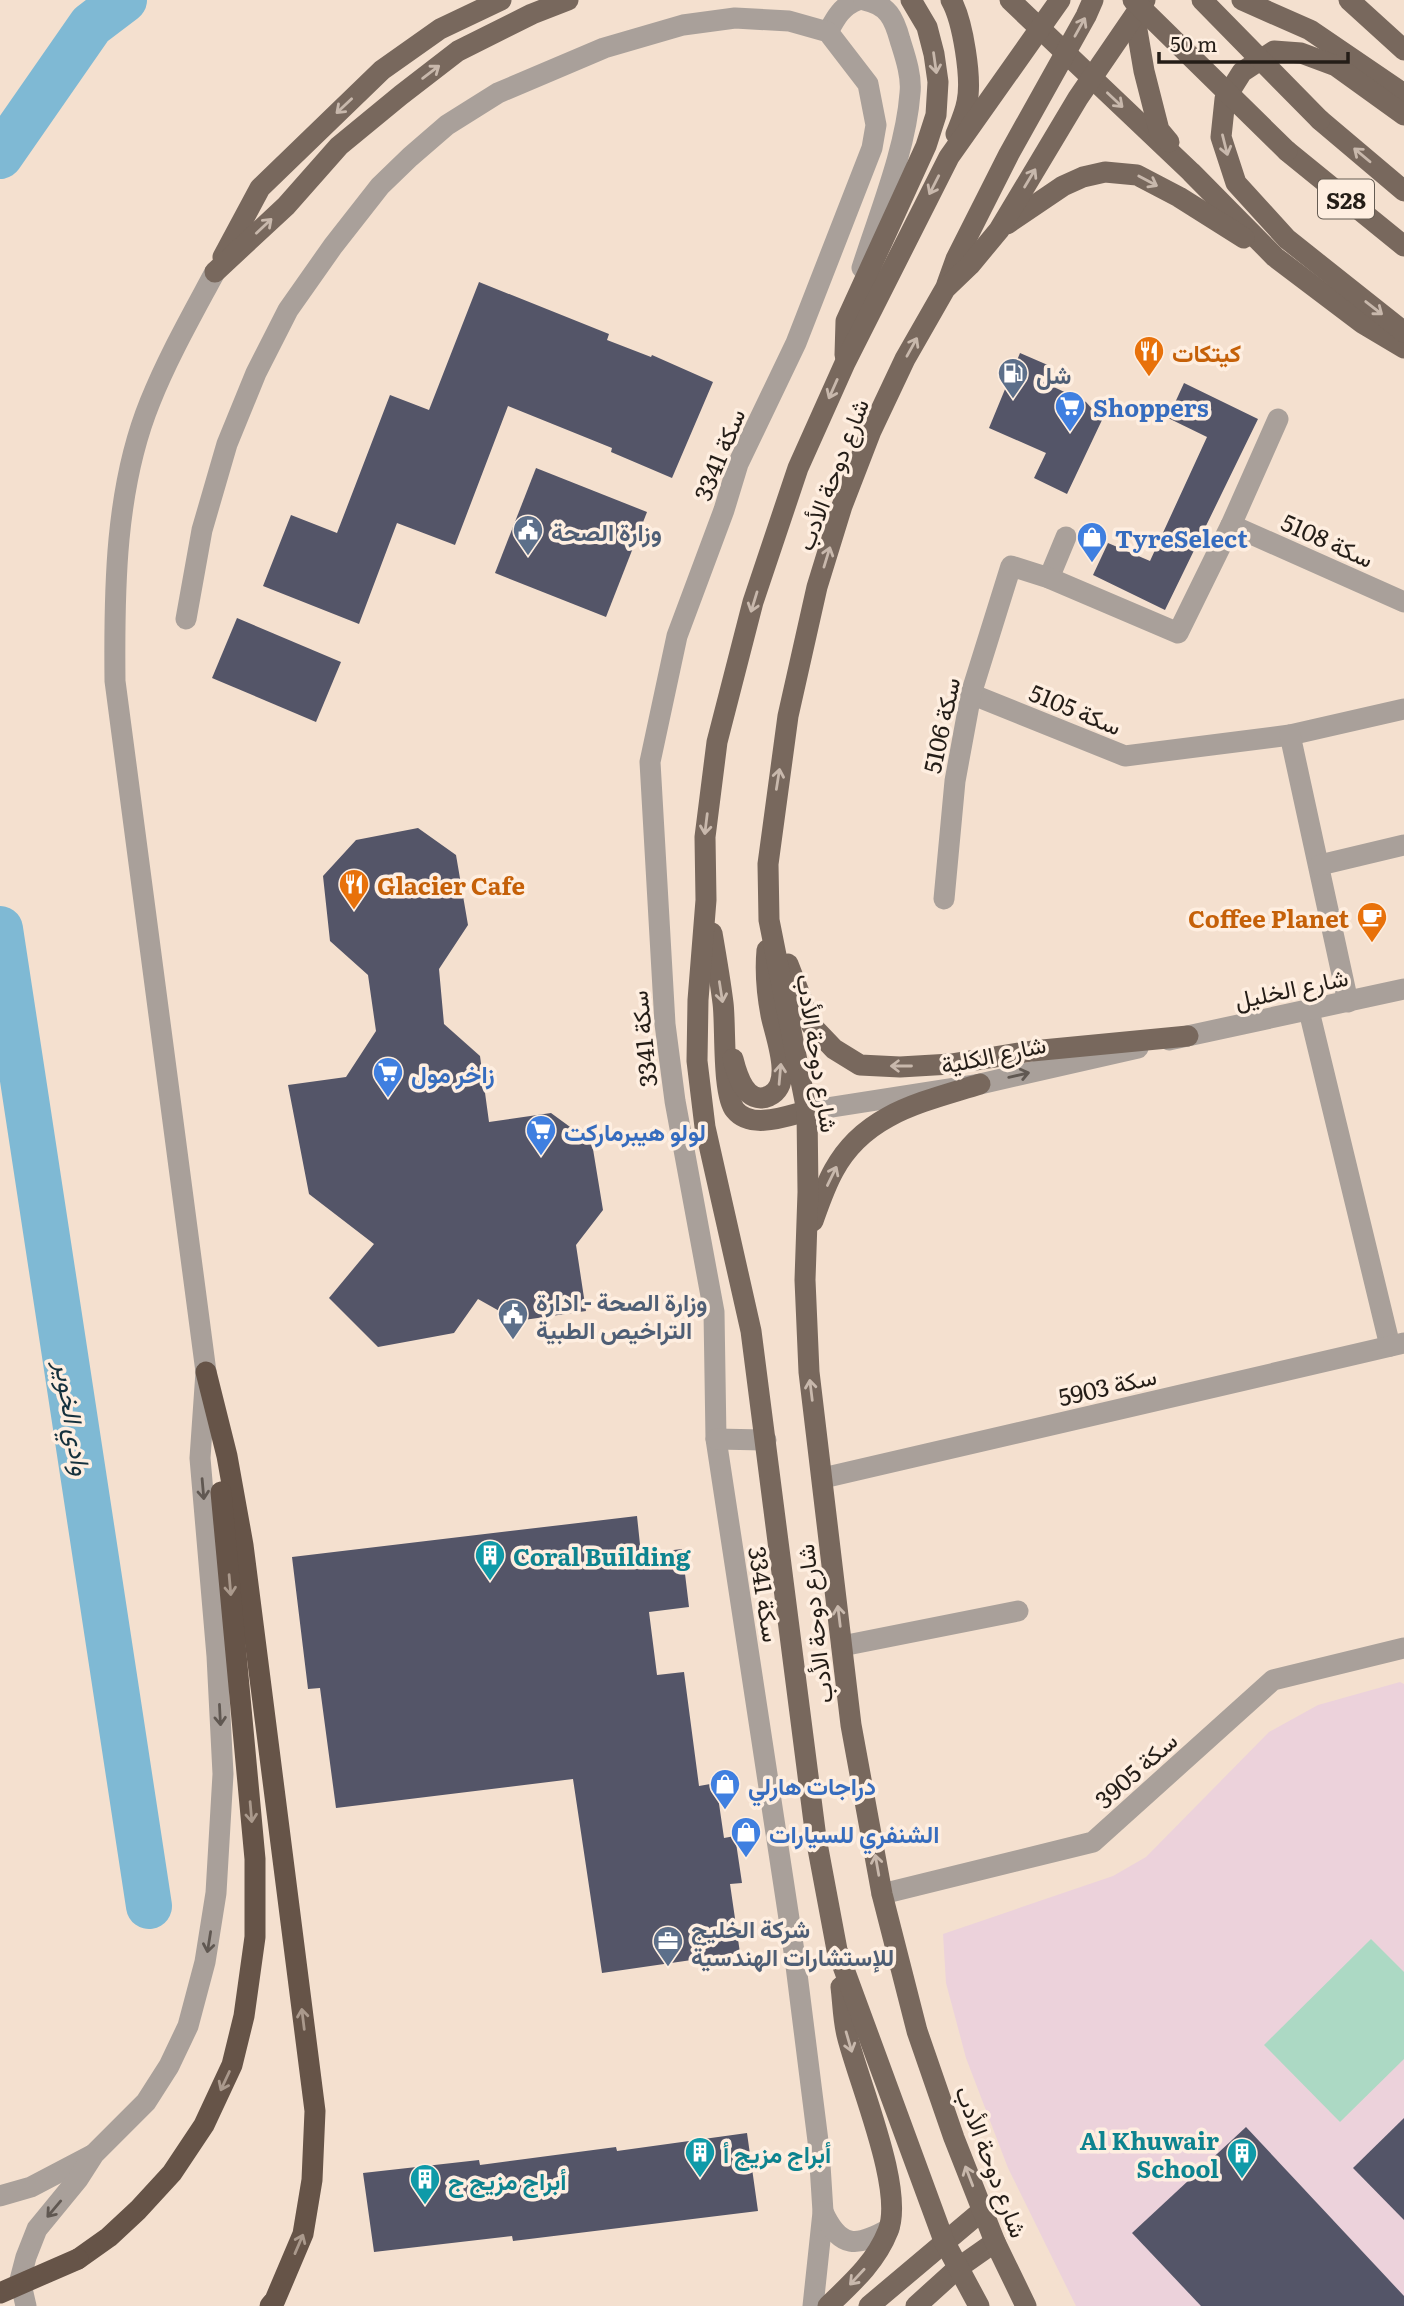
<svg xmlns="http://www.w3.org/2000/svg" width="1404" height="2306" font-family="Literata,Vazirmatn,serif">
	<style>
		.education { fill: #ecd2db }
		.green { fill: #acd9c4 }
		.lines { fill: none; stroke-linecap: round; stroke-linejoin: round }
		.river { stroke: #7fb9d4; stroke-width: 46 }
		.building { fill: #545568 }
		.minor { stroke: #a9a09a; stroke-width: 21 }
		.major { stroke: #78685d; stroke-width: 21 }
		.highway { stroke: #665448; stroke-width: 21 }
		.major-bridge { stroke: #78685d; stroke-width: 21 }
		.highway-bridge { stroke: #665448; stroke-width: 21 }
		.oneway { stroke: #c8b8ac }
		.oneway2 { stroke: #605852 }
		.oneway3 { stroke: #aa998c }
		.labels { text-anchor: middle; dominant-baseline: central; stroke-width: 7; stroke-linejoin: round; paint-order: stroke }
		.shield { fill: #feeee0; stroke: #655c53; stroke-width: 2 }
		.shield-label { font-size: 23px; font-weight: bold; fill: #241d17 }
		.food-label { font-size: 24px; font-weight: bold; fill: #c56008; stroke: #feeee0; text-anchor: start }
		.service-label { font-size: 24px; font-weight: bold; fill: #4e5e75; stroke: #feeee0; text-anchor: start }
		.shop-label { font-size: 24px; font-weight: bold; fill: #366cbe; stroke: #feeee0; text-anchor: start }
		.street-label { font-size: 24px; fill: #241d17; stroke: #feeee0 }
		.culture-label { font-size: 24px; font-weight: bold; fill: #0d838f; stroke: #feeee0; text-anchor: start }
		.water-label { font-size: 26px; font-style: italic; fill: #14313d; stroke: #feeee0 }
	</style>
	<rect width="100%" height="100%" fill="#f4e0cf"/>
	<path class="education" d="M1400 1682 1404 1684V2306H1076L1008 2168 966 2058 946 1983 943 1934 1113 1876 1146 1857 1269 1732 1318 1705Z"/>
	<path class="green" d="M1371 1939 1404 1972V2059L1340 2122 1264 2045Z"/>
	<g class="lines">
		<g class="river">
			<path d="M0 156 91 25 124 0"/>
			<path d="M0 929 149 1906"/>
		</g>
	</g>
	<g class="building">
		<path d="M479 282 609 334 607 340 651 357 652 355 713 382 672 478 611 452 612 448 508 406 455 545 397 523 359 624 263 586 291 515 337 533 390 395 429 410Z"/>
		<path d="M1020 353 1050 366 1043 382 1086 402 1102 420 1067 494 1034 478 1046 453 989 428Z"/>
		<path d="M1184 383 1258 419 1165 610 1093 575 1108 543 1150 561 1207 437 1168 418Z"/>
		<path d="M536 468 647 512 606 617 495 573Z"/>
		<path d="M237 618 341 662 316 722 212 678Z"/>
		<path d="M418 828 456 855 468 925 439 969 444 1024 480 1056 489 1122 551 1113 592 1143 603 1210 576 1245 586 1311 517 1321 478 1299 454 1333 378 1347 329 1298 374 1244 309 1194 288 1085 346 1077 376 1031 368 975 330 941 323 876 356 840Z"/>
		<path d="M637 1516 641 1554 682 1549 689 1607 649 1612 657 1675 684 1672 699 1786 716 1783 724 1838 735 1836 742 1883 730 1884 740 1953 602 1973 573 1779 336 1808 320 1688 308 1689 292 1557Z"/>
		<path d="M1404 2118V2220L1353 2168Z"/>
		<path d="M1246 2127 1404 2296V2306H1201L1132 2233Z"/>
		<path d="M747 2133 758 2211 513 2241 512 2236 374 2252 363 2173 479 2160 480 2165 616 2147 617 2151Z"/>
	</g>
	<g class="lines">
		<g class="minor">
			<path d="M828 32C836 17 842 6 858 0"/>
			<path d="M862 268C879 214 906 149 910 93 912 76 905 56 900 40 894 18 888 5 864 0"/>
			<path d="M1231 525 1404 602"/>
			<path d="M1049 578 1066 537"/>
			<path d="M186 619 202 530 227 444 256 373 288 310 333 246 380 186 410 157 447 125 498 93 604 48 683 25 735 18 789 21 828 32 868 84 876 125 872 148 796 343 738 464 724 510 677 636 650 762 665 1024 675 1101 714 1312 716 1439 795 1958 819 2149 823 2212 813 2306"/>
			<path d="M971 694 1125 756 1290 735 1404 709"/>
			<path d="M1290 735 1348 1002"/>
			<path d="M1320 865 1404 845"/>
			<path d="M944 899 955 781 971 694 1011 566 1049 578 1178 633 1231 525 1278 419"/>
			<path d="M1309 1011 1390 1346"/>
			<path d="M1169 1040 1404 989"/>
			<path d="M807 1111 980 1084 1138 1048"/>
			<path d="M716 1439 766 1440"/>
			<path d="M823 1478 1404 1343"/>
			<path d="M842 1646 1018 1611"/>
			<path d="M882 1894 1093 1842 1273 1680 1404 1648"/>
			<path d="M0 2196 31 2187 92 2155"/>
			<path d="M823 2212C840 2249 857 2247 889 2229"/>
			<path d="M26 2306 20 2280 26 2257 37 2229 78 2179 94 2154 146 2102 169 2066 188 2026 205 1962 216 1893 223 1774 217 1656 200 1458 206 1372 115 681C114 589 115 488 150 402 168 357 192 315 215 272"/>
		</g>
		<g class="major">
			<path d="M951 0C963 21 972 79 967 102 965 113 960 124 956 134"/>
			<path d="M1010 0 1191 172 1275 257 1362 323 1404 348"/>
			<path d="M1242 0 1310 30 1404 94"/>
			<path d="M1349 0 1404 50"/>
			<path d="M1139 9 1136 24 1144 71 1159 130 1169 142"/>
			<path d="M1404 115 1336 66 1301 53 1274 51 1242 72 1225 99 1221 137 1236 183 1287 239 1404 332"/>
			<path d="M1320 120 1404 191"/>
			<path d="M1287 151 1404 246"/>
			<path d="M1007 224 1063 186 1083 177 1105 172 1137 175 1179 197 1244 238"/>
			<path d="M223 257 260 188 382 70 440 29 501 0"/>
			<path d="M215 272 286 206 339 146 401 95 458 51 532 14 568 0"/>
			<path d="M947 284 956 259 1009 154 1086 16 1093 0"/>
			<path d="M845 355 846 321 926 146 936 115 938 82 934 54 927 27 911 0"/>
			<path d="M712 933C716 956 720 979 723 1003 726 1026 722 1094 735 1110 751 1130 787 1116 807 1111"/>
			<path d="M788 964 812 1026 834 1049 860 1065 900 1067 951 1064 1032 1051 1188 1036"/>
			<path d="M733 1059C737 1075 746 1106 769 1096 795 1084 775 1036 771 1015 767 994 765 972 767 950"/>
			<path d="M813 1221C819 1204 825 1186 834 1170 865 1113 923 1102 980 1084"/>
			<path d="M828 2306C851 2284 876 2262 888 2231 905 2190 858 2081 847 2035 843 2019 843 2003 841 1987"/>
			<path d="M869 2306 983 2210"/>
			<path d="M916 2306 958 2268 995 2242"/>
			<path d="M979 2306 944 2241 837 1950 816 1838 751 1331 705 1127 697 1061 698 1000 706 900 705 837 717 742 753 602 798 468 845 363 949 157 1060 0"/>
			<path d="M1026 2306 995 2242 954 2138 917 2031 882 1894 851 1725 809 1372 805 1280 808 1192 807 1111 769 920 768 864 788 716 817 587 842 506 871 431 905 359 945 289 970 265 999 230 1078 98 1145 0"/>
		</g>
		<g class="highway">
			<path d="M206 1372 227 1456 243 1545 315 2111 312 2180 303 2234 275 2300 270 2306"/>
			<path d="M78 2259 109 2237 138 2210 172 2173 204 2125 232 2065 244 2016 255 1937V1859L221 1492"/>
		</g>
		<g class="major-bridge">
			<path d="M1133 0 1287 151"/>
			<path d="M1202 0 1320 120"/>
		</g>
		<path class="highway-bridge" d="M0 2293 78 2259"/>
	</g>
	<defs><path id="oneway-shaft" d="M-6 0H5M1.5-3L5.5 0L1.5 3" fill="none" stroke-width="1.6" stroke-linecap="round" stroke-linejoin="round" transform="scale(1.75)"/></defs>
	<g class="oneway">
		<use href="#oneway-shaft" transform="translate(1080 27) rotate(-61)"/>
		<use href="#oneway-shaft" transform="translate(935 63) rotate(82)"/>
		<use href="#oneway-shaft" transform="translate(431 72) rotate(-37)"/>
		<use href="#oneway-shaft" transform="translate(1115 100) rotate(43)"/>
		<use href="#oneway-shaft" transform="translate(344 106) rotate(137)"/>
		<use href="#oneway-shaft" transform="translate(1225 145) rotate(76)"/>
		<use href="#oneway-shaft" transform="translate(1362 155) rotate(-140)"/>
		<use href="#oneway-shaft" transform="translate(1030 178) rotate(-59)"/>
		<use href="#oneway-shaft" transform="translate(1148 181) rotate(28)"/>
		<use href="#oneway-shaft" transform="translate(934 185) rotate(117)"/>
		<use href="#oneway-shaft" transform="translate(264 226) rotate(-43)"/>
		<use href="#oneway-shaft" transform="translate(1374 308) rotate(38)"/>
		<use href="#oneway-shaft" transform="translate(912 347) rotate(-61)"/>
		<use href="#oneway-shaft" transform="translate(833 389) rotate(114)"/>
		<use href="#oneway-shaft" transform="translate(827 557) rotate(-73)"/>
		<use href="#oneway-shaft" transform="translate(754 602) rotate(107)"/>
		<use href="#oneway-shaft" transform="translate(778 779) rotate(-81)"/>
		<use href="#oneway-shaft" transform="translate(706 824) rotate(97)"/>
		<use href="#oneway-shaft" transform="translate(721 992) rotate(81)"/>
		<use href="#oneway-shaft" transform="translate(901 1066) rotate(180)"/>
		<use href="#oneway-shaft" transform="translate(780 1074) rotate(-85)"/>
		<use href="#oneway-shaft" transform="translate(832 1176) rotate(-64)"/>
		<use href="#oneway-shaft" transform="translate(811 1390) rotate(-97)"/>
		<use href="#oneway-shaft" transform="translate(839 1616) rotate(-97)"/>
		<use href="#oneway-shaft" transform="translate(877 1865) rotate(-100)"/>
		<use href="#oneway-shaft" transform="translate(849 2042) rotate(74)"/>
		<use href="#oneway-shaft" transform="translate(969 2176) rotate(-111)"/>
		<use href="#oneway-shaft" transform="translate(857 2277) rotate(133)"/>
	</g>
	<g class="oneway2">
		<use href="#oneway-shaft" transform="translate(1019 1075) rotate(-13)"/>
		<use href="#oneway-shaft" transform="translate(203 1489) rotate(85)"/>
		<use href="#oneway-shaft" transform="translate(220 1715) rotate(87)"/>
		<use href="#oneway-shaft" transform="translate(209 1942) rotate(99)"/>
		<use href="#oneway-shaft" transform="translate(54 2209) rotate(130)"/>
	</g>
	<g class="oneway3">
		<use href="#oneway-shaft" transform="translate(230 1585) rotate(85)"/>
		<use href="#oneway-shaft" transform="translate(251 1812) rotate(85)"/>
		<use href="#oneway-shaft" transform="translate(303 2019) rotate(-97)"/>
		<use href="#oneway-shaft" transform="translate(225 2081) rotate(115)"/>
		<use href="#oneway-shaft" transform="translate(299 2244) rotate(-67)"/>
	</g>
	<defs>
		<g id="restaurant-pin" transform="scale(1.575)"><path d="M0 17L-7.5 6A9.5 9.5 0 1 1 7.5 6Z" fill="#e8710a" stroke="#feeee0"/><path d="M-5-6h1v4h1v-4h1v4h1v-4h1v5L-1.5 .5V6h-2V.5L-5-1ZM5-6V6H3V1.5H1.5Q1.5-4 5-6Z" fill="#fff"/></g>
		<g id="fuel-pin" transform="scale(1.575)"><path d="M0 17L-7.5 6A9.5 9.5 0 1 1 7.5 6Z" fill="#5c6f8a" stroke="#feeee0"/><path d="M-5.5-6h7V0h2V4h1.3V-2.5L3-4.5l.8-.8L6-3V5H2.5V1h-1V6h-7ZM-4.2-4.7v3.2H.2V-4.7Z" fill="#fff"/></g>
		<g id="supermarket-pin" transform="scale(1.575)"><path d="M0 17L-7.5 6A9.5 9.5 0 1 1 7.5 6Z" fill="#3f7fe0" stroke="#feeee0"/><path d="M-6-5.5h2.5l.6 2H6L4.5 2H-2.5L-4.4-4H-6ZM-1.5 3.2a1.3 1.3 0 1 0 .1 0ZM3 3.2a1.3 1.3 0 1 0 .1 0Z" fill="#fff"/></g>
		<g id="civic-pin" transform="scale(1.575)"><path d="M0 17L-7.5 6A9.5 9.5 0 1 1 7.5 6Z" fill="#5c6f8a" stroke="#feeee0"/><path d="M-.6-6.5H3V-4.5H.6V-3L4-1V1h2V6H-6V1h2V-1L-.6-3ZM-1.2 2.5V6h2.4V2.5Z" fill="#fff"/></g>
		<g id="shop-pin" transform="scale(1.575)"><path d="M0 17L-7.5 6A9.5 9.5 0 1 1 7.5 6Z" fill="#3f7fe0" stroke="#feeee0"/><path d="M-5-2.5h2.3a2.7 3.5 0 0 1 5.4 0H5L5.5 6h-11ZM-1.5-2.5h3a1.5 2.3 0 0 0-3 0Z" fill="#fff"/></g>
		<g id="cafe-pin" transform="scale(1.575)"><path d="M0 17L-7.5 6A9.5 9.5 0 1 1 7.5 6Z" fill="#e8710a" stroke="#feeee0"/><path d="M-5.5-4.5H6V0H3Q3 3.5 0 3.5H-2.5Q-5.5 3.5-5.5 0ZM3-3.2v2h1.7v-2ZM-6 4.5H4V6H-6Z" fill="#fff"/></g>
		<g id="building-pin" transform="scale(1.575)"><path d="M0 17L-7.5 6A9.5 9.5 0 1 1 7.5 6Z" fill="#0f9aa8" stroke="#feeee0"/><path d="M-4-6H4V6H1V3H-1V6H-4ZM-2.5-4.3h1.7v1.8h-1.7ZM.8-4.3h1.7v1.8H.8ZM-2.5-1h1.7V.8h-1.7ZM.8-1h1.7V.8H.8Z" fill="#fff"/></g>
		<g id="office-pin" transform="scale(1.575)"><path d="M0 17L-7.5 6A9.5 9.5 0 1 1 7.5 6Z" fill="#5c6f8a" stroke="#feeee0"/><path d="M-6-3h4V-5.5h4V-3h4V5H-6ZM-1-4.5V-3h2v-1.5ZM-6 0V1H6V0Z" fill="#fff"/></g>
	</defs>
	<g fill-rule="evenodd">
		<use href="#restaurant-pin" x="1149" y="351"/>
		<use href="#fuel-pin" x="1013" y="373"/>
		<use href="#supermarket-pin" x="1070" y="406"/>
		<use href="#civic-pin" x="528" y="530"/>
		<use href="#shop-pin" x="1092" y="537"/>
		<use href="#restaurant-pin" x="354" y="884"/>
		<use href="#cafe-pin" x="1372" y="917"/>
		<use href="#supermarket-pin" x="388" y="1072"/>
		<use href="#supermarket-pin" x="541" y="1130"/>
		<use href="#civic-pin" x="513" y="1314"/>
		<use href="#building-pin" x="490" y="1555"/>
		<use href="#shop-pin" x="725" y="1784"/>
		<use href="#shop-pin" x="746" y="1832"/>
		<use href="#office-pin" x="668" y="1941"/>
		<use href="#building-pin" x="700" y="2152"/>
		<use href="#building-pin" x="1242" y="2153"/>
		<use href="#building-pin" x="425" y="2179"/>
	</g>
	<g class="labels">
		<rect class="shield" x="1318" y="179.5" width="56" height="39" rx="5"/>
		<g class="shield-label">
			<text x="1346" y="199">S28</text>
		</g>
		<g class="food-label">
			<text x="1172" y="351">كيتكات</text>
			<text x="377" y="884">Glacier Cafe</text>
			<text x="1349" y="917" text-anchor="end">Coffee Planet</text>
		</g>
		<g class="service-label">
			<text x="1036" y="373">شل</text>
			<text x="551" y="530">وزارة الصحة</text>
			<text x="536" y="1300">وزارة الصحة - ادارة<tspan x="536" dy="28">التراخيص الطبية</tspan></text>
			<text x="691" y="1927">شركة الخليج<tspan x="691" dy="28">للإستشارات الهندسية</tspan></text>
		</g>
		<g class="shop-label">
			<text x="1093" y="406">Shoppers</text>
			<text x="1115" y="537">TyreSelect</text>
			<text x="411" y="1072">زاخر مول</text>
			<text x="564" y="1130">لولو هيبرماركت</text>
			<text x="748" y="1784">دراجات هارلي</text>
			<text x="769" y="1832">الشنفري للسيارات</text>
		</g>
		<g class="street-label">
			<text transform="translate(718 454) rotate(-68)">سكة 3341</text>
			<text transform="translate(831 474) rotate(-69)">شارع دوحة الأدب</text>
			<text transform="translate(1328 539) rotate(24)">سكة 5108</text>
			<text transform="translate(1076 708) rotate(22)">سكة 5105</text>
			<text transform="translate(940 725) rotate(-78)">سكة 5106</text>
			<text transform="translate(1291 987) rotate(-12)">شارع الخليل</text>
			<text transform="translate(642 1039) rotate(-96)">سكة 3341</text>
			<text transform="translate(819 1053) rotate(81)">شارع دوحة الأدب</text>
			<text transform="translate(993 1053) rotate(-12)">شارع الكلية</text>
			<text transform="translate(1107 1385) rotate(-13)">سكة 5903</text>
			<text transform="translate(766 1594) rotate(81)">سكة 3341</text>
			<text transform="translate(813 1624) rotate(-97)">شارع دوحة الأدب</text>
			<text transform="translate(1135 1769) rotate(-42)">سكة 3905</text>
			<text transform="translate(993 2161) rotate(69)">شارع دوحة الأدب</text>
		</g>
		<g class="culture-label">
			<text x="513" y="1555">Coral Building</text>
			<text x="1219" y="2139" text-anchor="end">Al Khuwair<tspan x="1219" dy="28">School</tspan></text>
			<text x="723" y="2152">أبراج مزيج أ</text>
			<text x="448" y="2179">أبراج مزيج ج</text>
		</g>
		<g class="water-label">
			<text transform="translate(75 1418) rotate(81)">وادي الخوير</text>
		</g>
	</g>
	<path d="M1159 52v10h189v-10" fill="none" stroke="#241d17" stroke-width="3.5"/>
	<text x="1170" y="52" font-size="21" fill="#241d17" stroke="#feeee0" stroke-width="5" paint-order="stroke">50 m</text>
</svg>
